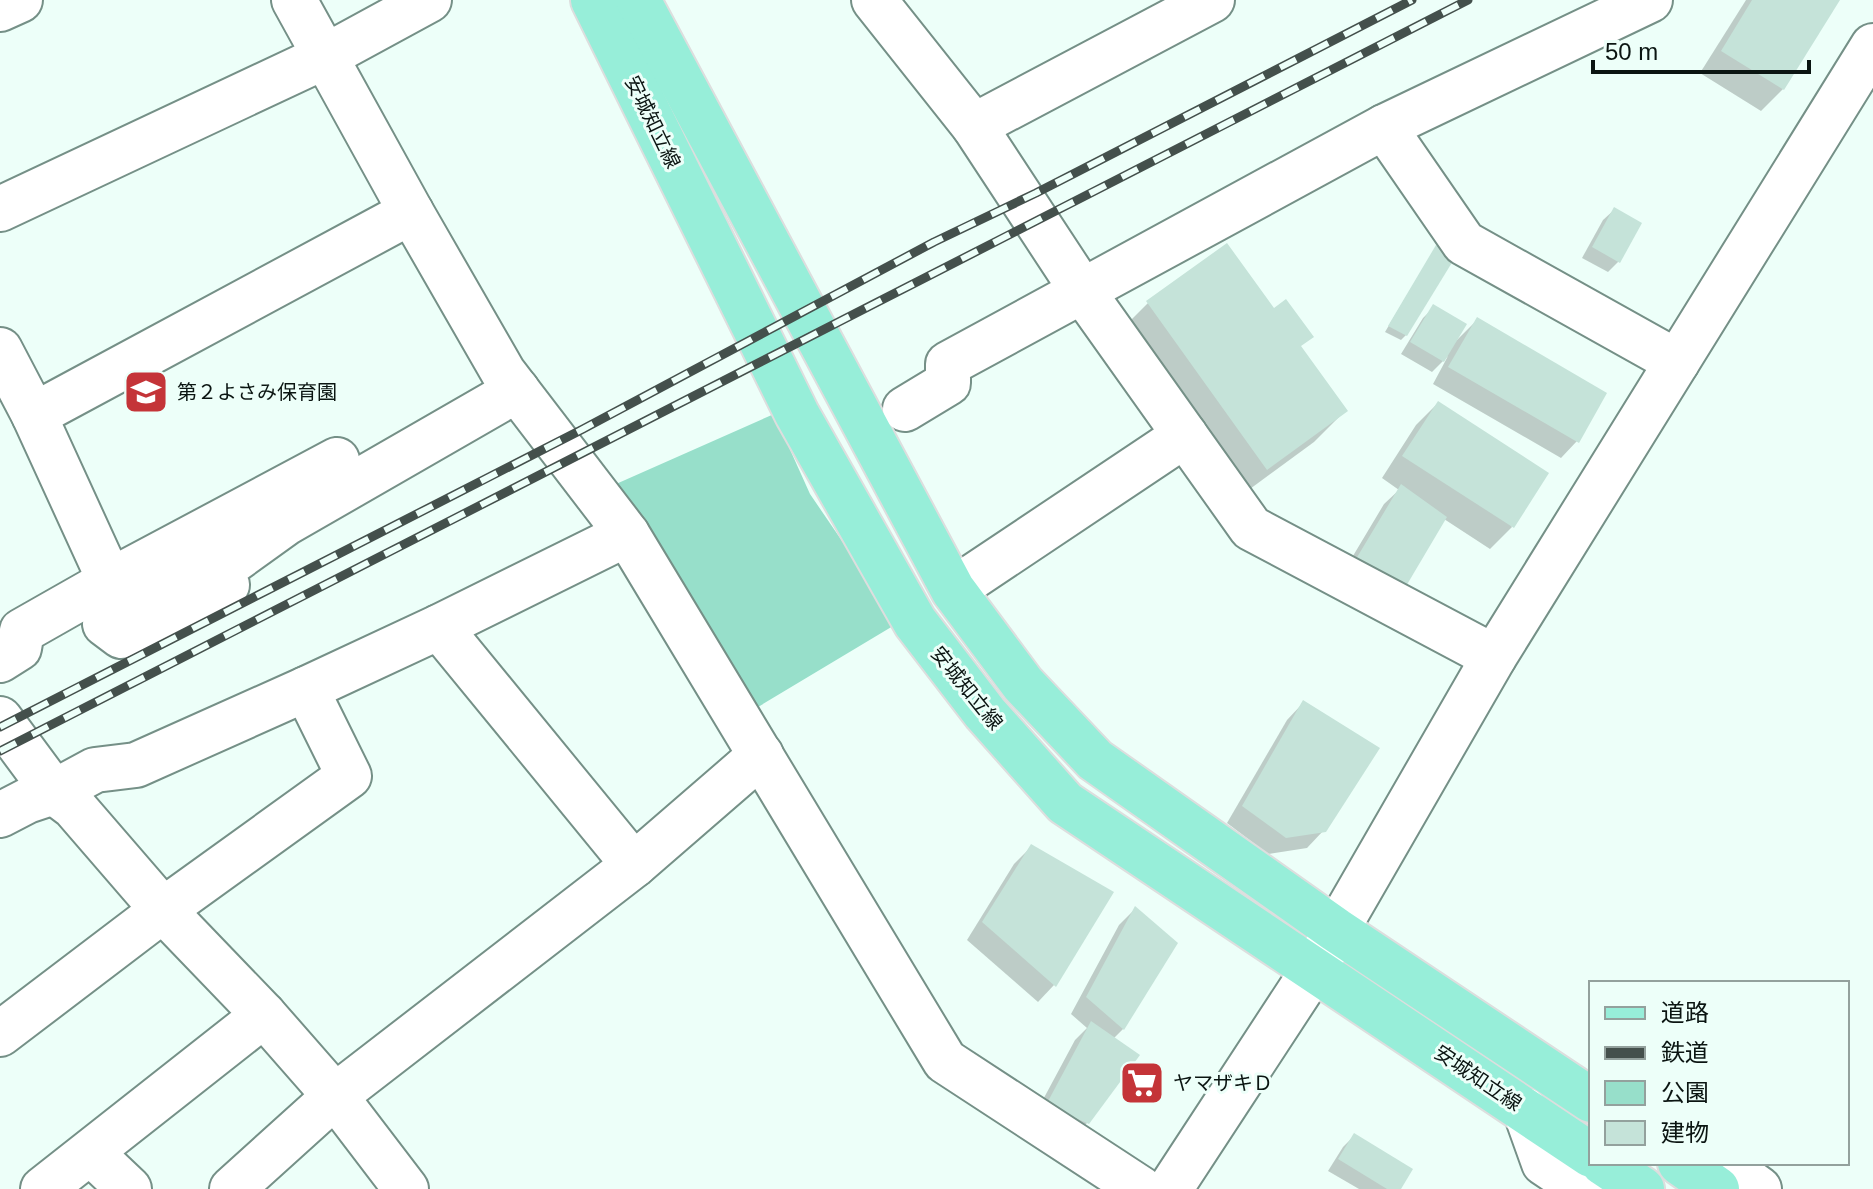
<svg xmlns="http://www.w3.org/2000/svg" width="1873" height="1189" font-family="Arial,'Noto Sans JP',sans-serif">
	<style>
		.green { fill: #97dfca }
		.shadow { fill: #0003 }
		.building { fill: #c5e3d9 }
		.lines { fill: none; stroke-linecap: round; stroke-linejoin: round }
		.minor-casing { stroke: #759087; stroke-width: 48 }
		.major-casing { stroke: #dddede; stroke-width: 48 }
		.minor { stroke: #fff; stroke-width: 44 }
		.major { stroke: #97eed9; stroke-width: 44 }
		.rail-casing { stroke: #44504c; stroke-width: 9 }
		.rail { stroke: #edfff9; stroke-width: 6; stroke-dasharray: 18; stroke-linecap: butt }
		.labels { text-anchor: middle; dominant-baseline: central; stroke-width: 6; stroke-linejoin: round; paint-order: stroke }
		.street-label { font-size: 20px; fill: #0b1512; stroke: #edfff9 }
		.poi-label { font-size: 20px; fill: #0b1512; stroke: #edfff9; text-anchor: start }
	</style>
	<rect width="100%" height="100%" fill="#edfff9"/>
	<path class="green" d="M774 414 810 494 898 623 748 713 607 488Z"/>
	<g class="shadow">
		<path d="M1746 0H1838L1783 89 1761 111 1700 73Z"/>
		<path d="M1614 210 1619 261 1608 272 1582 258 1603 220Z"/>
		<path d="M1436 247 1406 335 1401 340 1385 332Z"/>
		<path d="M1148 303 1299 347 1345 411 1314 442 1235 500 1117 334Z"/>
		<path d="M1434 307 1457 340 1477 320 1577 441 1561 458 1433 384 1448 356 1432 372 1401 354 1423 318Z"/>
		<path d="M1438 403 1512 527 1490 549 1444 519 1338 581 1384 504 1399 490 1382 478 1416 425Z"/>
		<path d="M1303 703 1324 830 1307 848 1268 854 1227 823 1287 720Z"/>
		<path d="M1031 847 1054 985 1038 1002 967 940 1014 864Z"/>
		<path d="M1135 909 1123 1029 1113 1039 1088 1122 1071 1139 1031 1122 1075 1040 1087 1028 1071 1014 1119 925Z"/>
		<path d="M1354 1136 1399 1189H1359L1328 1171 1343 1147Z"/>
	</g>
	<g class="building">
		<path d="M1752 0H1840L1784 90 1721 51Z"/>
		<path d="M1614 207 1642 223 1620 263 1592 247Z"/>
		<path d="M1227 243 1274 308 1286 299 1314 337 1301 346 1348 411 1267 470 1146 301Z"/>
		<path d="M1436 245 1456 256 1407 336 1388 326Z"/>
		<path d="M1433 304 1467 324 1444 362 1410 342Z"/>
		<path d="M1477 317 1607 393 1579 443 1448 367Z"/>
		<path d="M1438 401 1549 473 1514 528 1402 456Z"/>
		<path d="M1401 484 1447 517 1402 593 1353 564Z"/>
		<path d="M1303 700 1380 748 1326 832 1286 838 1242 806Z"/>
		<path d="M1031 844 1114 892 1056 987 982 922Z"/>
		<path d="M1135 906 1178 943 1124 1030 1086 997Z"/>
		<path d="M1091 1021 1140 1055 1089 1124 1046 1105Z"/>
		<path d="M1354 1133 1413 1169 1401 1189H1387L1338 1159Z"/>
	</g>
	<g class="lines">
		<g class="minor-casing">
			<g id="minor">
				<path d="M294 0 411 212 503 372 627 534 945 1061 1141 1189"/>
				<path d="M874 0 974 126 1212 0"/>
				<path d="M0 9 20 0"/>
				<path d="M974 126 1081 289 1251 528 1494 657"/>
				<path d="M1384 127 1464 243 1677 362"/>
				<path d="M0 209 326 56 429 0"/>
				<path d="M0 350 34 415 110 581"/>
				<path d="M905 409 948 383V364L1384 127 1650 0"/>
				<path d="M34 415 411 212"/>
				<path d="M974 576 1185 435"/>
				<path d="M227 585 121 636 105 624 229 564 286 523 517 390"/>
				<path d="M439 627 634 865"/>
				<path d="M0 660 19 648 22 631 110 581 337 460"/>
				<path d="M0 719 54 792 74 807 163 910 264 1015 335 1096 406 1189"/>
				<path d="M0 815 27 801 54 792 95 770 136 765 306 689 439 627 627 534"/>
				<path d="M0 1034 163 910 349 776 306 689"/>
				<path d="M1525 1110 1544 1163 1583 1189"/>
				<path d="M91 1153 129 1189"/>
				<path d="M1723 1163 1759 1189"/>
				<path d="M43 1189 264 1015"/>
				<path d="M232 1189 335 1096 634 865 761 755"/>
				<path d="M1170 1189 1314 969 1494 657 1873 46"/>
			</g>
		</g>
		<g class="major-casing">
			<g id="major">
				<path d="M593 0 797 414 915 622 985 713 1065 803 1591 1155"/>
				<path d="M638 0 953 590 1023 684 1095 760 1336 930 1591 1100"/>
				<path d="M1603 1163 1642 1189"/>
				<path d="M1680 1163 1717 1189"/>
			</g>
		</g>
		<use href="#minor" class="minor"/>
		<use href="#major" class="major"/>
		<g class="rail-casing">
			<g id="rail">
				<path d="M0 727 583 429 934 242 1036 193 1412 0"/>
				<path d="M0 751 1468 0"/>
			</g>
		</g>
		<use href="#rail" class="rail"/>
	</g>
	<defs>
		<g id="school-square" transform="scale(2.3)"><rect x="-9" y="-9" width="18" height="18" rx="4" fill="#c43438" stroke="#edfff9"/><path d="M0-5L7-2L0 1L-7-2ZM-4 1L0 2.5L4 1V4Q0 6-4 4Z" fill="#fff"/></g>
		<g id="supermarket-square" transform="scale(2.3)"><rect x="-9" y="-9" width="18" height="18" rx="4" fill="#c43438" stroke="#edfff9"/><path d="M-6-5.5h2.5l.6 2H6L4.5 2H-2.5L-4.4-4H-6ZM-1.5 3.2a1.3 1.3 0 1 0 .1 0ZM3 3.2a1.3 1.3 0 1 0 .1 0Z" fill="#fff"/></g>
	</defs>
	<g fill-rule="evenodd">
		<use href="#school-square" x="146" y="392"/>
		<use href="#supermarket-square" x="1142" y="1083"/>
	</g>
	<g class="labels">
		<g class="street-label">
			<text transform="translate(653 122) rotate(64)">安城知立線</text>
			<text transform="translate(967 688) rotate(51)">安城知立線</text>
			<text transform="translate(1478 1078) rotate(34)">安城知立線</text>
		</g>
		<g class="poi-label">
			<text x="177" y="392">第２よさみ保育園</text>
			<text x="1173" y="1083">ヤマザキＤ</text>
		</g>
	</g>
	<rect x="1589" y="981" width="260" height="184" fill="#edfff9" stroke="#93a19d" stroke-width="2"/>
	<rect x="1605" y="1007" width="40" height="12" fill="#97eed9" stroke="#93a19d" stroke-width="2"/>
	<text x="1661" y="1021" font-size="24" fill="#0b1512">道路</text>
	<rect x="1605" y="1047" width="40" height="12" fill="#44504c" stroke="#93a19d" stroke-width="2"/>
	<text x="1661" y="1061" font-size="24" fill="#0b1512">鉄道</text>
	<rect x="1605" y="1081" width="40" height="24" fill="#97dfca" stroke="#93a19d" stroke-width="2"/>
	<text x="1661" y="1101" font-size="24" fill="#0b1512">公園</text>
	<rect x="1605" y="1121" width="40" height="24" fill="#c5e3d9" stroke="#93a19d" stroke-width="2"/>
	<text x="1661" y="1141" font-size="24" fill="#0b1512">建物</text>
	<path d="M1593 60v12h216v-12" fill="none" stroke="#0b1512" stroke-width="4"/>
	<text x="1605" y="60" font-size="24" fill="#0b1512" stroke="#edfff9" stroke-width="6" paint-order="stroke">50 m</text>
</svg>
